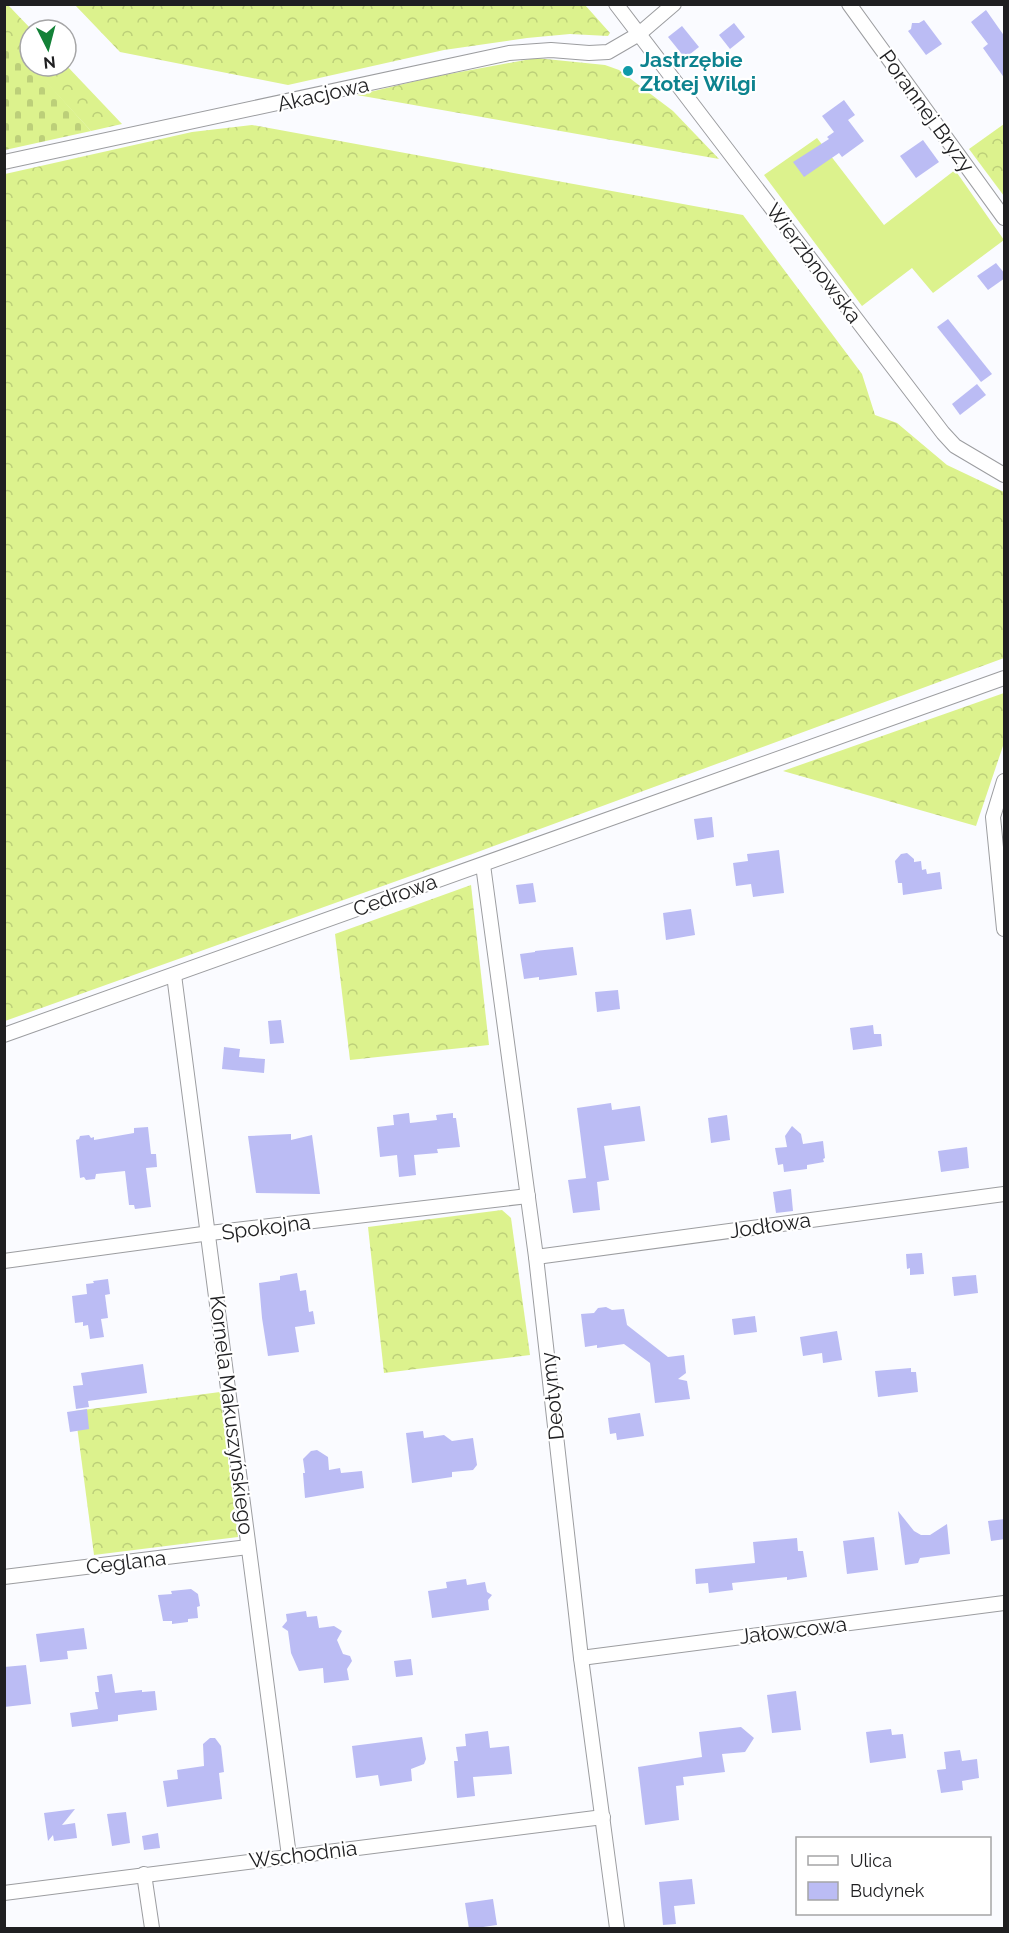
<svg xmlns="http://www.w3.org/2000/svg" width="1009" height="1933" font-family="Raleway,sans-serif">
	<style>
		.grass { fill: #dcf28d }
		.forest { fill: url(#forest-crowns) }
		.cemetery { fill: url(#cemetery-stones) }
		.building { fill: #bbbcf4 }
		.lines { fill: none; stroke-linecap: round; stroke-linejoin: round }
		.minor-casing { stroke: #9c9da0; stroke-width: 16 }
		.minor { stroke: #fff; stroke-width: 14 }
		.culture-dot { fill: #0f9aa8; stroke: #fff; stroke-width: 2 }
		.labels { text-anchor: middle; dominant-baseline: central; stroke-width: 4.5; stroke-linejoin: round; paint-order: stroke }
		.culture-label { font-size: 21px; font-weight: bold; fill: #0d838f; stroke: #fff; text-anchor: start }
		.street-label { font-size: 21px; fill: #1f1f21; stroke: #fff }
	</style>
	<defs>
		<pattern id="forest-crowns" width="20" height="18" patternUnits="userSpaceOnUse" patternTransform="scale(1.5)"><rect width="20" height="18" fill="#dcf28d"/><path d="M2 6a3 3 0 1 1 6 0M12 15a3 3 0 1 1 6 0" fill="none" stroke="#bccf79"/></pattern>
		<pattern id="cemetery-stones" width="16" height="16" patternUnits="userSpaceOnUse" patternTransform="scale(1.5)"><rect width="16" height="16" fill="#dcf28d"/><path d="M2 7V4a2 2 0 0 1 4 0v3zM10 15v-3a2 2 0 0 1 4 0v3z" fill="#bccf79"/></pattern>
	</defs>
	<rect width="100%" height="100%" fill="#fafbff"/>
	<path class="grass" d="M817 138 884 225 955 170 1004 240 933 293 912 268 862 306 764 175Z"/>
	<g class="forest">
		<path d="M5 5H8L32 30H30V65L5 37Z"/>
		<path d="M75 5H585L610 33 608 36 570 34 527 38 444 50 288 85 120 52Z"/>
		<path d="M536 58 605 65 619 70 673 111 719 159 357 95 433 77Z"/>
		<path d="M66 65 122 124 91 131 31 66Z"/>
		<path d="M1004 124V196L969 149Z"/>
		<path d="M252 125 743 215 862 374 875 415 897 423 947 465 1004 492V658L475 853 5 1021V174L192 132Z"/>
		<path d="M1004 693V743L976 826 783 771Z"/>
		<path d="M471 885 489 1045 350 1060 335 934Z"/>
		<path d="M502 1210 511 1218 530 1355 384 1373 368 1227Z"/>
		<path d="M220 1392 238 1537 94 1555 75 1411Z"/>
	</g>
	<path class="cemetery" d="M5 36 91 131 5 150Z"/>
	<g class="building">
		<path d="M986 10 1005 37V79L983 48 988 44 971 22Z"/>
		<path d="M924 20 942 44 926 55 908 31 911 29 912 23H919Z"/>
		<path d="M734 23 745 37 730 49 719 35Z"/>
		<path d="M682 26 699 47 685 58 668 37Z"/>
		<path d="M844 100 855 115 848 120 864 141 842 157 839 153 804 177 793 162 829 139 827 137 834 132 822 116Z"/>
		<path d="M923 140 939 162 916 178 900 156Z"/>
		<path d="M996 263 1005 274V278L988 290 977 276Z"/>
		<path d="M948 319 992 374 981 382 937 327Z"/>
		<path d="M977 384 986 395 960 415 952 404Z"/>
		<path d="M712 817 714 837 697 840 694 819Z"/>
		<path d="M779 850 784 893 753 897 751 884 736 886 733 863 748 861 747 854Z"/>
		<path d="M907 853 914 859V862L921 861 922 870 926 869 927 874 940 872 942 889 903 895 902 883H898L895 861 901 854Z"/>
		<path d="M533 883 536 902 519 904 516 885Z"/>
		<path d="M691 909 695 935 666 940 663 913Z"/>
		<path d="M573 947 577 975 539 980V977L524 979 520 954 535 952V951Z"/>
		<path d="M618 990 620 1009 597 1012 595 992Z"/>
		<path d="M281 1020 284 1043 270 1044 268 1021Z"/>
		<path d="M873 1025 874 1034H881L882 1046 853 1050 850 1028Z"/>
		<path d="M224 1047 240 1049 239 1057 265 1059 264 1073 222 1069Z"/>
		<path d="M611 1103 612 1110 640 1106 645 1141 604 1146 609 1180 597 1182 600 1210 573 1213 568 1180 586 1178 577 1108Z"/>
		<path d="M409 1113 410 1123 437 1120 436 1115 453 1113V1118H456L460 1147 437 1149 438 1153 414 1155 416 1175 399 1177 397 1155 380 1157 377 1127 394 1125 393 1115Z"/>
		<path d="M727 1115 730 1140 711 1143 708 1118Z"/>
		<path d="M792 1126 801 1134 803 1144 823 1141 825 1158 823 1159 824 1162 807 1165V1169L784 1172 783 1164 778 1165 775 1148 787 1147 785 1136Z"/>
		<path d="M148 1127 151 1154H156L157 1167 146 1168 151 1207 135 1209 134 1205H129L125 1171 96 1174 95 1179 86 1180 84 1177 80 1178 76 1140 79 1139 80 1136 89 1135 91 1138 94 1137V1140L134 1133V1128Z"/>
		<path d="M291 1134V1140L312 1135 320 1194 256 1193 248 1136Z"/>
		<path d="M967 1147 969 1168 941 1172 938 1151Z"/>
		<path d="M791 1189 793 1211 776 1213 773 1192Z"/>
		<path d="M922 1253 924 1274 910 1275V1268L907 1269 906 1254Z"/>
		<path d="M297 1273 300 1291 306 1290 309 1312 313 1311 315 1324 295 1327 299 1352 268 1356 262 1318 259 1283 280 1280V1276Z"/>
		<path d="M976 1275 978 1293 954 1296 952 1277Z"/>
		<path d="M108 1279 110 1294 105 1295 108 1318 101 1319 104 1337 90 1339 88 1325 83 1326V1322L75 1323 72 1296 87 1294 86 1284 94 1283 93 1281Z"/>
		<path d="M606 1307 612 1310 624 1309 627 1325 668 1357 684 1355 686 1373 678 1379 687 1381 690 1399 655 1403 650 1363 624 1344 597 1348V1345L585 1347 581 1314 594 1313 598 1308Z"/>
		<path d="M755 1316 757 1332 734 1335 732 1319Z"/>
		<path d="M837 1331 842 1360 823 1363 822 1353 803 1356 800 1337Z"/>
		<path d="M143 1364 147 1393 88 1401 89 1407 76 1409 73 1386 83 1385 81 1373Z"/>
		<path d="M911 1368V1372H916L918 1392 878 1397 875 1371Z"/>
		<path d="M87 1409 89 1429 70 1432 67 1412Z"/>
		<path d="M640 1413 644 1436 617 1440 616 1433 610 1434 608 1418Z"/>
		<path d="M423 1431 424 1438 444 1435 452 1441 473 1438 477 1465 473 1470 452 1472V1477L412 1483 406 1433Z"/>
		<path d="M317 1450 328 1457 329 1470 340 1468 341 1473 362 1471 364 1488 305 1498 303 1473H305L303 1459 311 1451Z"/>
		<path d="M898 1511 914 1531 921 1535H930L947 1524 950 1554 920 1558 918 1563 905 1565Z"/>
		<path d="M1005 1519V1539L991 1541 988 1521Z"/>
		<path d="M874 1537 878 1570 847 1574 843 1541Z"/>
		<path d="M797 1538 798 1551H803L807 1577 787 1580V1577L732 1583 733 1590 709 1593 708 1583 696 1584 695 1569 755 1563 753 1542Z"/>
		<path d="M466 1579 467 1585 485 1582 487 1592 492 1595 488 1600 489 1610 432 1618 428 1591 447 1588 446 1582Z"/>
		<path d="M191 1589 198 1594 200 1606 197 1607 198 1618 188 1619V1622L172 1624V1621H163L158 1595 172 1594 171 1591Z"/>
		<path d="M306 1611 307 1617 317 1616 319 1628 334 1626 342 1631 337 1640 343 1654 350 1656 352 1661 347 1669 349 1680 324 1683 323 1668 299 1671 291 1653 288 1631 282 1627 287 1621 286 1614Z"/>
		<path d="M84 1628 87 1649 67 1651 68 1659 40 1662 36 1634Z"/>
		<path d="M411 1659 413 1675 396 1677 394 1661Z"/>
		<path d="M26 1665 31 1704 4 1707V1667Z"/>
		<path d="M112 1674 115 1693 142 1690V1692L155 1691 157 1710 118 1715V1721L72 1727 70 1713 98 1709 95 1692H99L97 1676Z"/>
		<path d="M796 1691 801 1730 772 1733 767 1695Z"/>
		<path d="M741 1727 754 1738 745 1752 722 1754 725 1772 683 1777 684 1785 676 1786 679 1820 645 1825 638 1767 702 1757 699 1732Z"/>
		<path d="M891 1729 892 1735 903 1734 906 1758 870 1763 866 1732Z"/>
		<path d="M488 1731 490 1748 509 1746 512 1774 473 1777 475 1796 457 1798 454 1761H458L456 1747 466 1746 465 1734Z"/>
		<path d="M422 1737 426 1759 424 1764 411 1769 412 1781 380 1786 378 1775 356 1778 352 1746Z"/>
		<path d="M210 1738H215L221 1746 224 1772 219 1773 222 1799 167 1807 163 1781 178 1779 177 1770 204 1766 203 1744Z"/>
		<path d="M960 1750 962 1761 977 1759 979 1778 962 1781 963 1790 941 1793 937 1770 946 1769 944 1752Z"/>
		<path d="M75 1809 62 1825 75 1823 77 1838 54 1841 53 1835 48 1841 44 1813Z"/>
		<path d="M126 1812 130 1843 112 1846 107 1814Z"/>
		<path d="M158 1833 160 1848 144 1850 142 1836Z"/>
		<path d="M692 1879 695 1904 674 1906 676 1924 663 1925 659 1882Z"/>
		<path d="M493 1899 497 1925 469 1929 465 1903Z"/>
	</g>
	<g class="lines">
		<g class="minor-casing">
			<g id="minor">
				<path d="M616 4 943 433 955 446 1004 475"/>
				<path d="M849 4 1004 218"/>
				<path d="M4 162 509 53 551 50 589 53 608 52 639 34 674 4"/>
				<path d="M1004 781 993 817 1004 929"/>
				<path d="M483 865 536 1257 581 1658 617 1928"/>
				<path d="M174 975C214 1268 250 1562 289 1856"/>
				<path d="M4 1035 1004 678"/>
				<path d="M536 1257 1004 1194"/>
				<path d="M4 1261 210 1233 528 1196"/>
				<path d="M4 1577 248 1547"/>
				<path d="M581 1658 1004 1603"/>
				<path d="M144 1874 152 1928"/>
				<path d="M4 1893 603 1817"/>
			</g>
		</g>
		<use href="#minor" class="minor"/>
	</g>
	<circle class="culture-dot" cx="628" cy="71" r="6"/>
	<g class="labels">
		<g class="culture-label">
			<text x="640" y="59">Jastrzębie<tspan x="640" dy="24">Złotej Wilgi</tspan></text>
		</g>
		<g class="street-label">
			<text transform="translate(323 94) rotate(-13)">Akacjowa</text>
			<text transform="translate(927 111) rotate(54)">Porannej Bryzy</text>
			<text transform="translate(814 263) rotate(53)">Wierzbnowska</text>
			<text transform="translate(395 895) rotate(-20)">Cedrowa</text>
			<text transform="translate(770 1225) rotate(-8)">Jodłowa</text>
			<text transform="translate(266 1227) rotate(-7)">Spokojna</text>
			<text transform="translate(552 1396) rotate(-96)">Deotymy</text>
			<text transform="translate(232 1415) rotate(83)">Kornela Makuszyńskiego</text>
			<text transform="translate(126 1562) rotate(-7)">Ceglana</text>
			<text transform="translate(793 1630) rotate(-7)">Jałowcowa</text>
			<text transform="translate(303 1854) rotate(-7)">Wschodnia</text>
		</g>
	</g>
	<rect width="1009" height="1933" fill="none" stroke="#1f1f21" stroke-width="12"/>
	<rect x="796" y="1837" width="195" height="78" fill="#ffffff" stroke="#a5a5a6" stroke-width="1.5"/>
	<rect x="808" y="1856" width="30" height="9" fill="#ffffff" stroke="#a5a5a6" stroke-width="1.5"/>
	<text x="850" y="1867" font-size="18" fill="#1f1f21">Ulica</text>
	<rect x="808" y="1882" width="30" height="18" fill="#bbbcf4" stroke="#a5a5a6" stroke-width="1.5"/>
	<text x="850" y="1897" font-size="18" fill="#1f1f21">Budynek</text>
	<g transform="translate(48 48) rotate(174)"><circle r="28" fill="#ffffff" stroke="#a5a5a6" stroke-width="1.5"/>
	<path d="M0-4.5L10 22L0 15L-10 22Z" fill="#138137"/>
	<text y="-9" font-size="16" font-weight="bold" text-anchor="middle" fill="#1f1f21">N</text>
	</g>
</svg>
